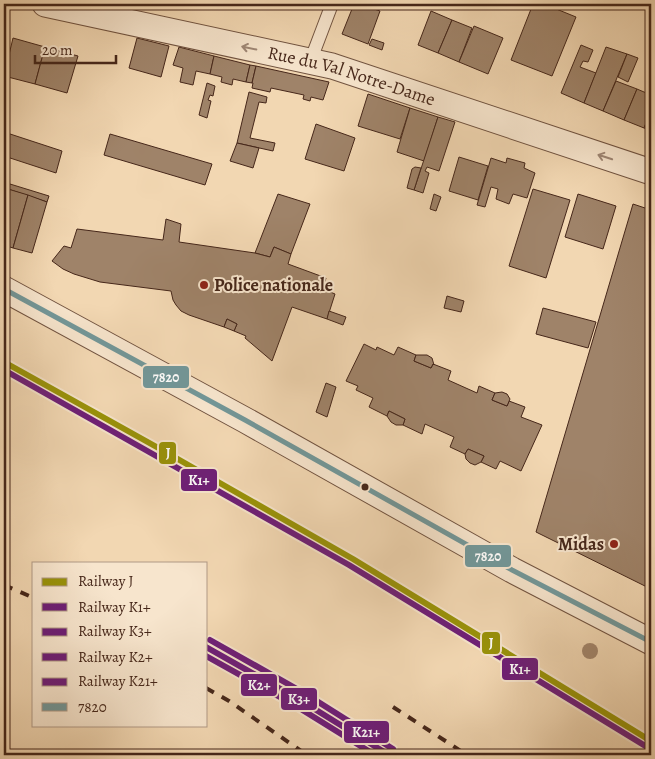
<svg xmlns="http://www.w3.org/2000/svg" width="655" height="759" font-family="Alegreya,serif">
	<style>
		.building { fill: #9f8369; stroke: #46271a }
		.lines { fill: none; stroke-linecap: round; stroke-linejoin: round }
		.lane-casing { stroke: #715340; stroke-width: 14 }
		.street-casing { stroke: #715340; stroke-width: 27 }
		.lane { stroke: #f7e5cd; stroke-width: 12 }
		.street { stroke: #f7e5cd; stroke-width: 25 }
		.rail { stroke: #46271a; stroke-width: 4; stroke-dasharray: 9 9; stroke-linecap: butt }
		.bus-1-casing { stroke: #f7e5cd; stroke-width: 9 }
		.bus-1 { stroke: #729799; stroke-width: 5 }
		.rail-1-casing { stroke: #f7e5cd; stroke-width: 10 }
		.rail-2-casing { stroke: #f7e5cd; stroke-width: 10 }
		.rail-3-casing { stroke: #f7e5cd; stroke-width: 10 }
		.rail-4-casing { stroke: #f7e5cd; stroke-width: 10 }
		.rail-5-casing { stroke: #f7e5cd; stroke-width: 10 }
		.rail-1 { stroke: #999209; stroke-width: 6 }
		.rail-2 { stroke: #6e1e78; stroke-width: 6 }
		.rail-3 { stroke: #6e1e78; stroke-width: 6 }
		.rail-4 { stroke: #6e1e78; stroke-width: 6 }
		.rail-5 { stroke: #6e1e78; stroke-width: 6 }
		.tree { fill: #a3866c }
		.oneway { stroke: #9e8674 }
		.poi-dot { fill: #8f2418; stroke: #f7e5cd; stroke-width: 2 }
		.bus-dot { fill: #46271a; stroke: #f7e5cd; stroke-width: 2 }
		.labels { text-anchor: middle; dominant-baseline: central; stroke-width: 4; stroke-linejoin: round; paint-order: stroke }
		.street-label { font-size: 18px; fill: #46271a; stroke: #f7e5cd }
		.poi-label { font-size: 18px; font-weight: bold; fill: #46271a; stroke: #f7e5cd; text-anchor: start }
		.line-badge { stroke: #f7e5cd; stroke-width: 2 }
		.badge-label { font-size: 14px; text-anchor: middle; font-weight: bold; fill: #fff }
	</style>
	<rect width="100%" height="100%" fill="#f2d7b2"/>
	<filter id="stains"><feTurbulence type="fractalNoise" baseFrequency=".004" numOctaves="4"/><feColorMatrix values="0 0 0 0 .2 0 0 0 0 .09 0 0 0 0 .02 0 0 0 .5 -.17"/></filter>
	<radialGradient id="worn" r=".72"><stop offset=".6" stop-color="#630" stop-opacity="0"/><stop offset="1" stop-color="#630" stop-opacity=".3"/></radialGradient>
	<g class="building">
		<path d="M354 4H359L380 11 368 44 342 34Z"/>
		<path d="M533 4H544L576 17 552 76 511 60Z"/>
		<path d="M431 11 452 20 438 53 418 45Z"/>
		<path d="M452 20 472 28 459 62 438 53Z"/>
		<path d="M474 26 503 38 488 74 459 62Z"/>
		<path d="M13 38 45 47 35 84 4 76Z"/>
		<path d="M137 38 169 46 161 77 129 68Z"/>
		<path d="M372 39 384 43 382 50 369 45Z"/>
		<path d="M581 45 593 50 588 62 583 61 580 67 596 73 584 103 561 93Z"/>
		<path d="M45 47 78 56 67 93 35 84Z"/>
		<path d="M179 47 214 56 210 74 196 71 193 85 180 82 183 68 173 65Z"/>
		<path d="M606 47 627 54 603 111 584 103Z"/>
		<path d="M627 54 638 58 628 82 618 77Z"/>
		<path d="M214 56 250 65 246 82 233 79 232 85 221 82 222 77 210 74Z"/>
		<path d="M250 65 256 66 252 83 246 82Z"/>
		<path d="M256 66 329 82 323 100 311 97 310 101 303 99 304 95 271 88 270 92 252 88 253 83H252Z"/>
		<path d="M616 81 637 89 624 120 603 111Z"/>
		<path d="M207 83 215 86 213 96 210 95 208 100 211 101 207 118 199 115Z"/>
		<path d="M637 89 651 95V111L644 128 624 120Z"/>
		<path d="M249 92 267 97 266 103 259 102 250 138 275 143 273 151 237 143Z"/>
		<path d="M368 94 410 108 400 139 358 126Z"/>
		<path d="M410 108 438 117 424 161 397 152Z"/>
		<path d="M651 111V131L644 128Z"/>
		<path d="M438 117 455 122 439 171 427 167 425 171 429 173 423 193 414 190Z"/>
		<path d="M316 124 355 138 344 171 305 159Z"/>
		<path d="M4 132 62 151 56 173 4 156Z"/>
		<path d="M110 134 212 164 205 185 104 155Z"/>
		<path d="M237 143 259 148 253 168 230 161Z"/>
		<path d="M459 157 488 166 478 200 449 191Z"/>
		<path d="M491 158 506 163 507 158 525 163 524 168 535 173 527 198 513 194 509 204 496 199 498 189 491 187 485 207 477 205Z"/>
		<path d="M415 167 421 168 414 190 407 188 412 169Z"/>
		<path d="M4 182 10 184 4 203Z"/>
		<path d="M10 184 49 196 47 202 8 189Z"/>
		<path d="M8 189 28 195 13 248 4 245V203Z"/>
		<path d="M533 189 570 200 546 278 509 266Z"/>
		<path d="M278 194 310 204 291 254 274 247 270 257 255 253Z"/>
		<path d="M434 194 441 197 436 211 430 209Z"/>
		<path d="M578 194 616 206 603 249 565 237Z"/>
		<path d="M28 195 47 202 32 253 13 248Z"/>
		<path d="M633 204 651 210V589L536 532Z"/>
		<path d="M166 219 181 224 179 242 255 253 270 257 274 247 291 254 288 264 326 278 323 289 335 294 327 319 292 307 272 361 245 338 246 336 234 331 237 324 227 319 224 327 189 315 181 311 176 305 173 300 171 291 100 282 74 274 63 269 52 261 64 246 71 248 77 229 163 240Z"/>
		<path d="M447 296 464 301 461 312 444 308Z"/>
		<path d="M543 308 596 322 588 348 536 334Z"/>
		<path d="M329 311 346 317 343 325 327 319Z"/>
		<path d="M227 319 237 324 234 331 224 327Z"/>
		<path d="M364 344 376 350 377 347 394 355 398 347 416 355 414 361 431 368 433 364 451 371 448 380 477 393 479 386 495 393 492 400 507 406 509 401 525 407 521 417 542 425 521 471 500 461 496 469 481 462 484 456 468 449 465 454 450 447 454 437 425 424 422 434 403 425 405 419 389 411 387 416 369 407 373 398 356 390 358 386 346 381Z"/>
		<path d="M416 355H427L432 358 434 365 433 364 431 368 414 361Z"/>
		<path d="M326 383 336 387 327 417 316 412Z"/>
		<path d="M502 392 507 394 510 399 507 406 492 400 495 393Z"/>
		<path d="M389 411 405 419 403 425H396L391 422 387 416Z"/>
		<path d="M468 449 484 456 481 462 475 465 470 463 466 459 465 454Z"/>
	</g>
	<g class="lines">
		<g class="lane-casing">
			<path id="lane" d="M310 62 332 4"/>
		</g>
		<g class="street-casing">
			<g id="street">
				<path id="s1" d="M45 4 332 66 651 172"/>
				<path d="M4 289 245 420 512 570 651 642"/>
			</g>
		</g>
		<use href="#lane" class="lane"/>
		<use href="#street" class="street"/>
		<g class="rail">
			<path d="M4 585 34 598"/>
			<path d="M206 688 229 701 307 755"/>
			<path d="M393 707 467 755"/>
		</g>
		<g class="bus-1-casing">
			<path id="bus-1" d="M4 289 245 420 512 570 651 642"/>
		</g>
		<use href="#bus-1" class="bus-1"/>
		<g class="rail-1-casing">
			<path id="rail-1" d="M4 362 162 450 353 559 651 741"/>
		</g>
		<g class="rail-2-casing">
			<path id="rail-2" d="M4 370 158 457 349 565 647 747"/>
		</g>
		<g class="rail-3-casing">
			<path id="rail-3" d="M206 647 300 700 389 755"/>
		</g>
		<g class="rail-4-casing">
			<path id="rail-4" d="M206 656 296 706 375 755"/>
		</g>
		<g class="rail-5-casing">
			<path id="rail-5" d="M210 640 304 693 393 749"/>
		</g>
		<use href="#rail-1" class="rail-1"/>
		<use href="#rail-2" class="rail-2"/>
		<use href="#rail-3" class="rail-3"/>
		<use href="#rail-4" class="rail-4"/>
		<use href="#rail-5" class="rail-5"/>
	</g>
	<circle class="tree" cx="590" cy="651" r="8"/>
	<defs><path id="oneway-shaft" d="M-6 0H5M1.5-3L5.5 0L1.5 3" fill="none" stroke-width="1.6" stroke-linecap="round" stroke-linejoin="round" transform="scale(1.25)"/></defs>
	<g class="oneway">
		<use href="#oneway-shaft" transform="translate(249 48) rotate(-168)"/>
		<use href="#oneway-shaft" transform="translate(605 157) rotate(-162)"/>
	</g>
	<g class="poi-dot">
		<circle cx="204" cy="285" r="5"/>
		<circle cx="614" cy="544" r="5"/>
	</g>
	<circle class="bus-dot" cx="365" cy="487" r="4.5"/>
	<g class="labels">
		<g class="street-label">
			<text stroke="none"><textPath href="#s1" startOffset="315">Rue du Val Notre-Dame</textPath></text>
		</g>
		<g class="poi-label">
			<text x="214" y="285">Police nationale</text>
			<text x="604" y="544" text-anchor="end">Midas</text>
		</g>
	</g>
	<g class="line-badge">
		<rect x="142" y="365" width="48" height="24" rx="5" fill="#729799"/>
		<rect x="158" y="441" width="19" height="24" rx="5" fill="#999209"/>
		<rect x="180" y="468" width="38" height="24" rx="5" fill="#6e1e78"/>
		<rect x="464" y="544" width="48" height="24" rx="5" fill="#729799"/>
		<rect x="481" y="631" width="20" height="24" rx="5" fill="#999209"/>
		<rect x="501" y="657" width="38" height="24" rx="5" fill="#6e1e78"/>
		<rect x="240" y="673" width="38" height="24" rx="5" fill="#6e1e78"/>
		<rect x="280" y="687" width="38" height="24" rx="5" fill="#6e1e78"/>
		<rect x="343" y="720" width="47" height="24" rx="5" fill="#6e1e78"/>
	</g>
	<g class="badge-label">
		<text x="166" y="382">7820</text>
		<text x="168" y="458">J</text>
		<text x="199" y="485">K1+</text>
		<text x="488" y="561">7820</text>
		<text x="491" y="648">J</text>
		<text x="520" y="674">K1+</text>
		<text x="259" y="690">K2+</text>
		<text x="299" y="704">K3+</text>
		<text x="366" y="737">K21+</text>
	</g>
	<rect width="655" height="759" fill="none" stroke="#f2d7b2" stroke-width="20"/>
	<rect x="5" y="5" width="645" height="749" fill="none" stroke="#46271a" stroke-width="2.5"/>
	<rect x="10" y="10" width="635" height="739" fill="none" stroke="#46271a"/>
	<rect x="32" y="562" width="175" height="165" fill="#f7e5cd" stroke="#b09985"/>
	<rect x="42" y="578" width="25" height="8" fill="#999209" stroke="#b09985"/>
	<text x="78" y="586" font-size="15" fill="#46271a">Railway J</text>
	<rect x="42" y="603" width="25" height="8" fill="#6e1e78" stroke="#b09985"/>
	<text x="78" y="612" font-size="15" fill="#46271a">Railway K1+</text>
	<rect x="42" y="628" width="25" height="8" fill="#6e1e78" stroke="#b09985"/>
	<text x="78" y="636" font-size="15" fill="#46271a">Railway K3+</text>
	<rect x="42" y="653" width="25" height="8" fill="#6e1e78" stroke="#b09985"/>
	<text x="78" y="662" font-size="15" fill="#46271a">Railway K2+</text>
	<rect x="42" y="678" width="25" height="8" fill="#6e1e78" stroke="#b09985"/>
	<text x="78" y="686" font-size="15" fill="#46271a">Railway K21+</text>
	<rect x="42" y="703" width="25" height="8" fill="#729799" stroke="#b09985"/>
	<text x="78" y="712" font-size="15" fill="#46271a">7820</text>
	<path d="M35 55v8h81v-8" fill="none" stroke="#46271a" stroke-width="2.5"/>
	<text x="42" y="55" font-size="15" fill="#46271a" stroke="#f7e5cd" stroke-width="4" paint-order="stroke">20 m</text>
	<rect width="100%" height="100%" filter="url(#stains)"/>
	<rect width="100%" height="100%" fill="url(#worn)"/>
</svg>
